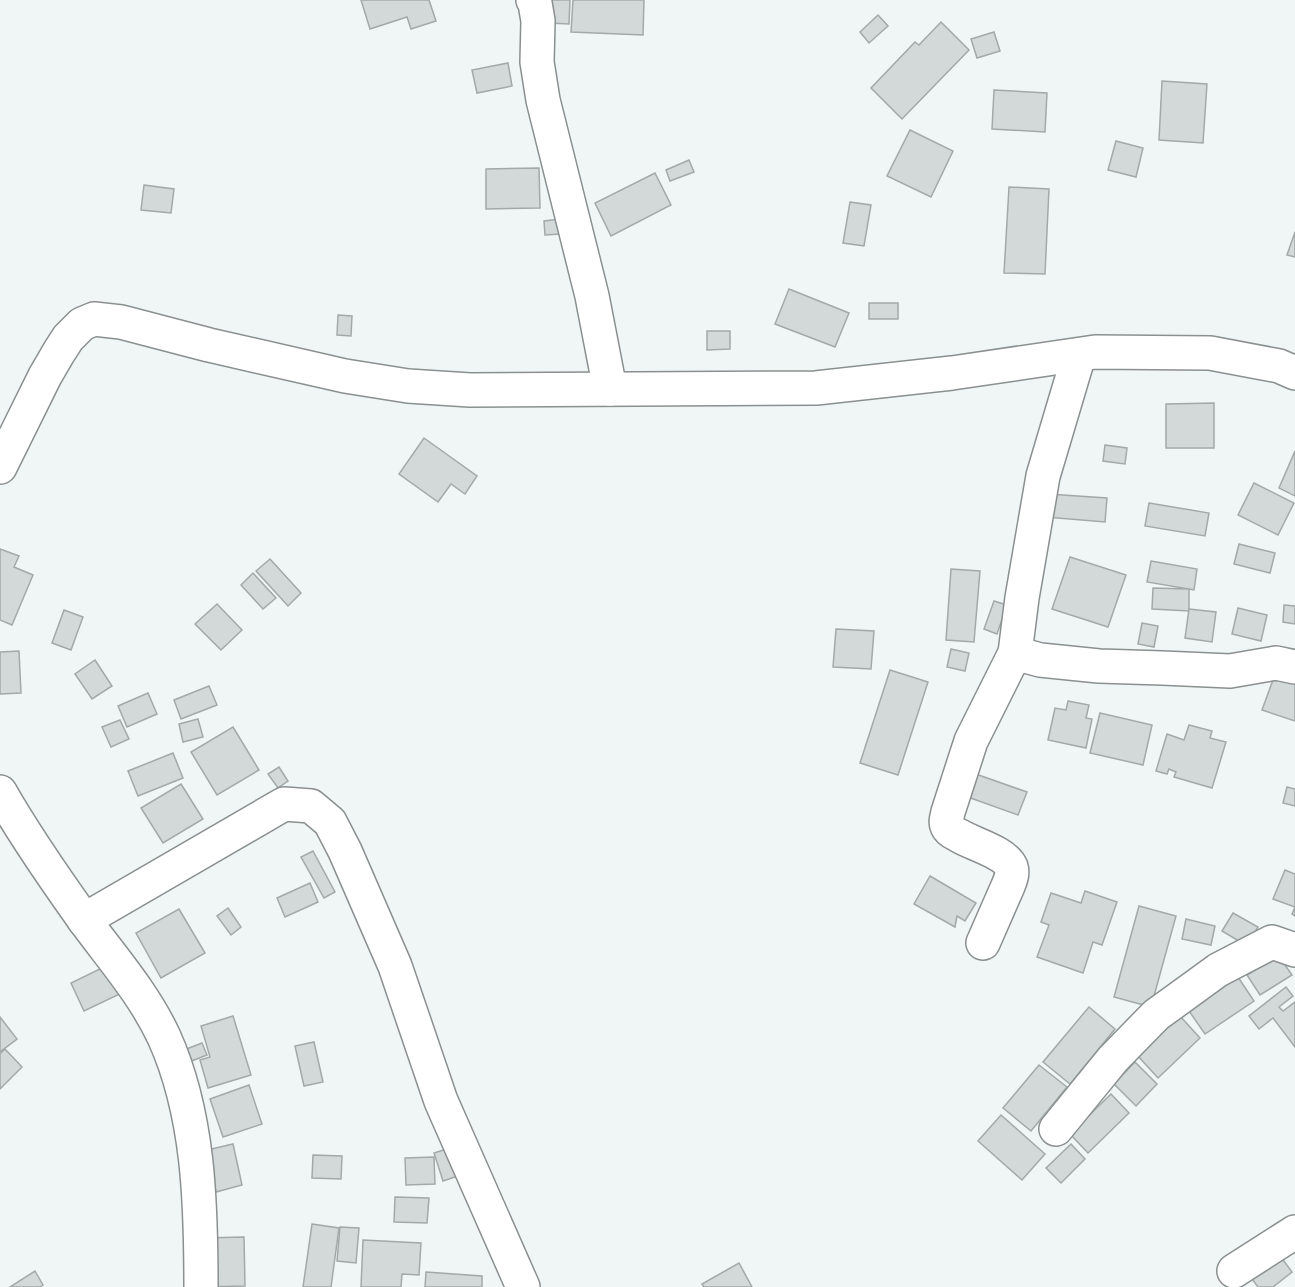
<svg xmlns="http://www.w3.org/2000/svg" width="1295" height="1287" font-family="Spectral,serif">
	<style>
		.building { fill: #d2d9d8; stroke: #a3a9a9; stroke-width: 1.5 }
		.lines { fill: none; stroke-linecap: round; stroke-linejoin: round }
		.minor-casing { stroke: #8a908f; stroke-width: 36 }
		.minor { stroke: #fff; stroke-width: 33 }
	</style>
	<rect width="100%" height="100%" fill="#f0f6f6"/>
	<g class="building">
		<path d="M361 0H429L436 21 411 29 407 17 370 29Z"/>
		<path d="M549 0H570L569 24 548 23Z"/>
		<path d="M573 0H644L643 35 571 32Z"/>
		<path d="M878 15 888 26 869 43 860 32Z"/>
		<path d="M941 22 969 50 902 119 871 88 915 42 919 45Z"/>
		<path d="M994 32 1000 51 977 58 971 39Z"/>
		<path d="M508 63 512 86 477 93 472 70Z"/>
		<path d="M1162 81 1207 84 1203 143 1159 140Z"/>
		<path d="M994 90 1047 93 1045 132 992 129Z"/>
		<path d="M910 130 953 151 931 197 887 176Z"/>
		<path d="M1116 141 1143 148 1136 177 1108 170Z"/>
		<path d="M689 160 694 172 670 181 666 170Z"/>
		<path d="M539 168 540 208 486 209V169Z"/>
		<path d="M655 173 671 205 611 236 595 203Z"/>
		<path d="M144 185 174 189 171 213 141 210Z"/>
		<path d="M1009 187 1049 189 1045 274 1004 273Z"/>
		<path d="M850 202 871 205 864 246 843 243Z"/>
		<path d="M560 219 561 234 545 235 544 221Z"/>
		<path d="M1295 232V257L1287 255Z"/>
		<path d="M789 289 849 313 835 347 775 324Z"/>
		<rect x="869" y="303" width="29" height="16"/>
		<path d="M338 315 352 316 351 336 337 335Z"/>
		<path d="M707 331H730V349L707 350Z"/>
		<path d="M1214 403V448H1166V404Z"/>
		<path d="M424 438 477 476 465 494 451 484 438 502 399 474Z"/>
		<path d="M1105 445 1127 448 1125 464 1103 461Z"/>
		<path d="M1295 451V496L1279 488Z"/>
		<path d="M1254 483 1294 503 1278 535 1238 515Z"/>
		<path d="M1048 494 1107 498 1105 522 1046 517Z"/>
		<path d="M1149 503 1209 513 1205 536 1145 526Z"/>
		<path d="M1239 544 1275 553 1270 573 1234 564Z"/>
		<path d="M0 549 19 556 14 567 33 575 12 625 0 620Z"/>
		<path d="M1070 557 1126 575 1108 627 1052 609Z"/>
		<path d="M270 559 301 593 288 606 256 571Z"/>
		<path d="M1151 561 1197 569 1194 590 1147 582Z"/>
		<path d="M951 569 980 571 974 642 946 640Z"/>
		<path d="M253 573 276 598 263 609 241 585Z"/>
		<path d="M1153 588 1189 589V611L1152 609Z"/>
		<path d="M994 601 1007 605 997 634 984 629Z"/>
		<path d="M217 604 242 630 221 650 195 624Z"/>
		<path d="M1284 605 1295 606V624L1283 622Z"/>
		<path d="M1238 608 1267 615 1261 641 1232 634Z"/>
		<path d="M1189 609 1216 612 1212 642 1185 638Z"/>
		<path d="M64 610 83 617 71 650 52 643Z"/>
		<path d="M1142 623 1158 626 1154 647 1138 644Z"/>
		<path d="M836 629 874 631 871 669 833 667Z"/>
		<path d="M951 649 969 653 965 671 947 667Z"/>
		<path d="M19 651 21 693 0 694V652Z"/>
		<path d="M95 660 112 686 92 699 75 674Z"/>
		<path d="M1278 666 1295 672V721L1262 710Z"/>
		<path d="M890 670 928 682 898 775 860 763Z"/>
		<path d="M209 686 217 705 181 719 174 700Z"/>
		<path d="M148 693 157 714 127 727 118 706Z"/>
		<path d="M1068 701 1089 705 1086 718 1092 719 1086 748 1048 740 1055 708 1066 710Z"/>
		<path d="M1100 713 1152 725 1143 765 1090 753Z"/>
		<path d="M198 719 203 737 183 742 179 724Z"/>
		<path d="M120 720 129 739 111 747 102 727Z"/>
		<path d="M1189 725 1212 731 1210 738 1226 742 1212 788 1174 777 1176 772 1169 769 1167 774 1156 771 1167 734 1184 740Z"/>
		<path d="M233 727 259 770 217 795 191 752Z"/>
		<path d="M173 753 183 778 138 796 128 771Z"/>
		<path d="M279 767 288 781 278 788 268 774Z"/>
		<path d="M973 773 1027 792 1018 815 965 796Z"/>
		<path d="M181 784 203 819 163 843 141 808Z"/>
		<path d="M1287 787 1295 789V806L1283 803Z"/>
		<path d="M313 851 335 892 324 898 301 857Z"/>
		<path d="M1285 870 1295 874V916L1292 914 1295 907 1273 899Z"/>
		<path d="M930 876 976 903 965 921 957 916 955 927 914 904Z"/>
		<path d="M310 883 318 902 285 917 277 898Z"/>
		<path d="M1085 891 1117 902 1102 945 1093 942 1083 973 1037 957 1049 925 1041 922 1051 893 1081 903Z"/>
		<path d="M1139 906 1176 916 1151 1007 1114 997Z"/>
		<path d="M228 908 241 927 231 935 217 916Z"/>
		<path d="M179 909 205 953 161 978 136 933Z"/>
		<path d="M1233 913 1258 927 1247 946 1222 931Z"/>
		<path d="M1186 919 1215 926 1211 945 1182 939Z"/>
		<path d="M1278 955 1292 975 1260 995 1247 975Z"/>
		<path d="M112 963 126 991 84 1011 71 983Z"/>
		<path d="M1238 977 1254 1001 1205 1034 1189 1011Z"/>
		<path d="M1286 987 1293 996 1279 1007 1283 1011 1295 1002V1047L1273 1018 1259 1029 1249 1016Z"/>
		<path d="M1089 1007 1115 1029 1070 1084 1043 1062Z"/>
		<path d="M1179 1015 1200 1038 1158 1078 1137 1055Z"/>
		<path d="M233 1016 251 1075 208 1088 200 1060 210 1057 201 1026Z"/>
		<path d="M0 1017 17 1039 0 1052Z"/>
		<path d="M314 1042 323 1082 304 1086 295 1046Z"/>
		<path d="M202 1043 207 1055 189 1062 184 1050Z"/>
		<path d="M5 1049 22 1067 0 1089V1054Z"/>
		<path d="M1135 1062 1157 1084 1136 1106 1114 1084Z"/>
		<path d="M1039 1065 1067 1087 1031 1131 1003 1108Z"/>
		<path d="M249 1085 262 1124 223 1137 210 1099Z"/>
		<path d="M1111 1094 1129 1113 1088 1153 1070 1134Z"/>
		<path d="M1001 1115 1045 1154 1022 1180 978 1141Z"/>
		<path d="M233 1144 242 1185 216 1192 207 1150Z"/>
		<path d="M1071 1144 1085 1159 1061 1183 1046 1168Z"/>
		<path d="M453 1147 461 1175 443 1181 434 1153Z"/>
		<path d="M313 1155 342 1156 341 1179 312 1178Z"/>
		<path d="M434 1157 435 1184 406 1185 405 1158Z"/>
		<path d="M395 1197 429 1198 427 1223 394 1222Z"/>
		<path d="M312 1224 339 1228 331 1287H303Z"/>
		<path d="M340 1227 359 1228 356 1263 337 1261Z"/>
		<path d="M244 1237 245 1286 202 1287 201 1238Z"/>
		<path d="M363 1240 421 1243 419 1275 402 1274 401 1287H361Z"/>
		<path d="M1278 1253 1292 1272 1273 1287H1258L1249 1275Z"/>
		<path d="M739 1263 752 1287H704L702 1284Z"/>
		<path d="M35 1271 43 1285 40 1287H10Z"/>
		<path d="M426 1272 482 1276V1287H425Z"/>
	</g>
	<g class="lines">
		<g class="minor-casing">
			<g id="minor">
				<path d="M533 0 535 3 538 21 537 62 543 100 592 296 610 389"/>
				<path d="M0 467 45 376 59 352 68 338 82 324 94 319 121 322 209 345 345 376 408 386 470 390 816 388 952 373 1095 352 1210 353 1279 366 1295 373"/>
				<path d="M1015 653 1040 660 1099 666 1162 668 1230 671 1276 663 1295 667"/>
				<path d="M0 792C25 836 55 879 85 921 113 959 144 994 164 1037 199 1114 201 1204 201 1287"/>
				<path d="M84 920 284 804 311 806 330 822 345 851 395 966 441 1101 523 1287"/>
				<path d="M983 943 1008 886C1011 879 1013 873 1011 867 1005 852 972 844 958 835 954 833 949 831 947 826 945 822 947 817 948 812L971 741 1015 653 1022 598 1043 476 1079 355"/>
				<path d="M1056 1129 1113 1059 1156 1015 1218 970 1272 942 1295 950"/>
				<path d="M1234 1271 1295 1232"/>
			</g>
		</g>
		<use href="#minor" class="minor"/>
	</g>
</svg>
